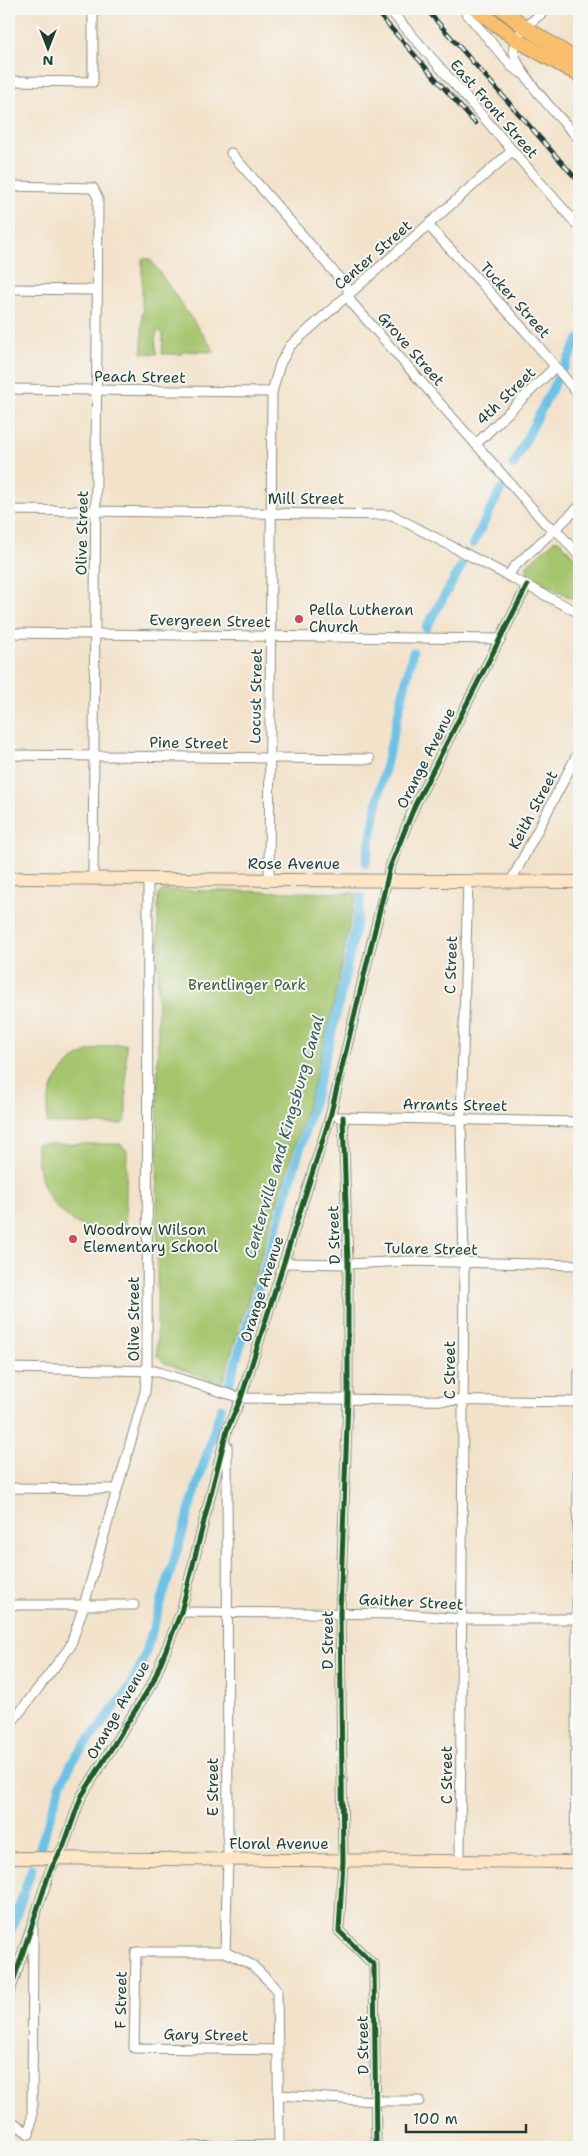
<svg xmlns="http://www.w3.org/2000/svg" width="588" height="2156" font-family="'Shantell Sans',sans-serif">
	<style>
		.green { fill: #a5c56d; stroke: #628150 }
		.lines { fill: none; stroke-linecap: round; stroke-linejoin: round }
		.canal { stroke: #6ac2e7; stroke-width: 9 }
		.street-casing { stroke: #89907f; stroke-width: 11 }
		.secondary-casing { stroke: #89907f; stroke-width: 14 }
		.primary-casing { stroke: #89907f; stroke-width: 16 }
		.street { stroke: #fff; stroke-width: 9 }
		.secondary { stroke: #fde5c5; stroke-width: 12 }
		.primary { stroke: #f9bf6d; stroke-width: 14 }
		.rail-casing { stroke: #1f3d34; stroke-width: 4.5 }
		.rail { stroke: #f6f6f2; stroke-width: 2.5; stroke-dasharray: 8; stroke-linecap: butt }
		.cycleway-casing { stroke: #f6f6f2; stroke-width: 8 }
		.cycleway { stroke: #1b5e20; stroke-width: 5 }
		.poi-dot { fill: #d1495b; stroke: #f6f6f2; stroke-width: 2 }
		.labels { text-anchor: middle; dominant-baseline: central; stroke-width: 4; stroke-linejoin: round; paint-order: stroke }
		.street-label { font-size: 15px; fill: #1f3d34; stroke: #f6f6f2 }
		.poi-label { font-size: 15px; fill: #1f3d34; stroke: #f6f6f2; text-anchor: start }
		.park-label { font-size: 15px; fill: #405f42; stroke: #f6f6f2 }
		.water-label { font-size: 16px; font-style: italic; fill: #325e61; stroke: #f6f6f2 }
	</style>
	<rect width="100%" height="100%" fill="#f6f6f2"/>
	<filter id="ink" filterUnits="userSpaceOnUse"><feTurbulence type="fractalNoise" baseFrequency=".02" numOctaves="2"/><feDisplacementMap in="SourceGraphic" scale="10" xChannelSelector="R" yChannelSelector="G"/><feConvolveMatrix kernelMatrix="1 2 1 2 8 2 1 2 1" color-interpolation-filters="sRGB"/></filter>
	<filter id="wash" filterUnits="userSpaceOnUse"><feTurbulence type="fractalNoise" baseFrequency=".0096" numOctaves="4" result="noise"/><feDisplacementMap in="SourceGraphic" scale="20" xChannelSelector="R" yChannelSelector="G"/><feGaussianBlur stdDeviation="1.12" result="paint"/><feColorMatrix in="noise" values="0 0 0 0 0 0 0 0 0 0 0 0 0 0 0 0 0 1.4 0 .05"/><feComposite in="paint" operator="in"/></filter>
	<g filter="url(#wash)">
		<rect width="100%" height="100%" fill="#f3e2ca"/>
		<g class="green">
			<path d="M142 259H150L215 352 185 351 181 354H162L163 335 158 330 155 339 157 354 142 353V313L144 311 142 307Z"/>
			<path d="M555 540H559L579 563V602L528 575 527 565Z"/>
			<path d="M163 890 356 893 333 1007 312 1090 222 1384 165 1363 157 1356 158 895Z"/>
			<path d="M126 1044V1119L122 1124H47C44 1074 78 1044 126 1044Z"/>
			<path d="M37 1144H120L127 1150 125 1234C71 1236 34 1198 37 1144Z"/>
		</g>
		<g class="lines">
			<g class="canal">
				<path d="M564 367 579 339"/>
				<path d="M513 465 557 379"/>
				<path d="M473 544 501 489"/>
				<path d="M426 628 462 565"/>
				<path d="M366 863 380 790 413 652"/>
				<path d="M229 1384C277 1223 332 1062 361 897"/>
				<path d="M40 1847 61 1784 74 1759 126 1693 143 1661 221 1408"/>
				<path d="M9 1937 32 1868"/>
			</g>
		</g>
	</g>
	<g filter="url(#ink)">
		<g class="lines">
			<g class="street-casing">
				<g id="street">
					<path d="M389 9 579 227"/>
					<path d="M463 9 512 67 521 73"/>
					<path d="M547 9C536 18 517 31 514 46 509 67 565 123 579 139"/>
					<path d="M9 81 93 82V9"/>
					<path d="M231 153 347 287 351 302 545 523 560 534 579 556"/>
					<path d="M9 186 93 188 98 198 93 879"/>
					<path d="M428 225 528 334 579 395"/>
					<path d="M9 289 97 290"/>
					<path d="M9 389 272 392"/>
					<path d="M476 444 555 367"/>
					<path d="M9 510 392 515 579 613"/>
					<path d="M508 576 514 567 579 507"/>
					<path d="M9 633 501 639"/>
					<path d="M9 755 370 759"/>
					<path d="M269 880 272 392 280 364 290 346 512 151"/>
					<path d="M511 881 579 751"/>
					<path d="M338 1117 579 1122"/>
					<path d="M343 1117 348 1264V1399L340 1613 343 1861 339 1931 374 1965 376 2147"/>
					<path d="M283 1263 348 1264 407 1261 579 1265"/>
					<path d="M9 1368 155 1371 241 1398 579 1402"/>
					<path d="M9 1488 116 1489"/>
					<path d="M9 1605H134"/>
					<path d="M181 1612 403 1614 461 1619H579"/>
					<path d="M9 1726 70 1647 84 1605 145 1392 147 1370 148 880"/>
					<path d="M460 1861 464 1264 461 1119 468 880"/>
					<path d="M575 1862 579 1373"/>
					<path d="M225 1952 228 1860 227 1446"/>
					<path d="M9 1994 50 1871 64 1845 81 1797 153 1682 181 1612 227 1430 241 1398 330 1117 390 867 415 805 527 586"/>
					<path d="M278 2095 376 2101H419"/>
					<path d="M9 2119 29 2134"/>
					<path d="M29 2134 32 2118 33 1929"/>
					<path d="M184 2147 279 2145C278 2093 278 2041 277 1989L252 1965 225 1952H136L134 2048 278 2050"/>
				</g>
			</g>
			<g class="secondary-casing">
				<g id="secondary">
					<path d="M9 878 579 882"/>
					<path d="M9 1858 579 1862"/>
				</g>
			</g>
			<g class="primary-casing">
				<g id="primary">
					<path d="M476 9 517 40 579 75"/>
					<path d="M502 9 526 28 579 61"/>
				</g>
			</g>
			<use href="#street" class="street"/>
			<use href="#secondary" class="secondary"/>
			<use href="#primary" class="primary"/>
			<g class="rail-casing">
				<g id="rail">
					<path d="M374 9 475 123"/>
					<path d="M426 9 579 182"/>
				</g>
			</g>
			<use href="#rail" class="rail"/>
			<g class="cycleway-casing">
				<g id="cycleway">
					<path d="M343 1117 348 1264V1399L340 1613 343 1861 339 1931 374 1965 376 2147"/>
					<path d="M9 1994 50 1871 64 1845 81 1797 153 1682 181 1612 227 1430 241 1398 330 1117 390 867 415 805 527 586"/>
				</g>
			</g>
			<use href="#cycleway" class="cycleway"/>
		</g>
	</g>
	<g class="poi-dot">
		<circle cx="299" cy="619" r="5"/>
		<circle cx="73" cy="1239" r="5"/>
	</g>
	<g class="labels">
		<g class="street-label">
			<text transform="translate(494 109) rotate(49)">East Front Street</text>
			<text transform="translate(373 255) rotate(-41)">Center Street</text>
			<text transform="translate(515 300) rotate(48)">Tucker Street</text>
			<text transform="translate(411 349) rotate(49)">Grove Street</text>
			<text transform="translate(140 377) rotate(1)">Peach Street</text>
			<text transform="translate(506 396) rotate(-44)">4th Street</text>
			<text x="306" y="499">Mill Street</text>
			<text transform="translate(82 533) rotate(-89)">Olive Street</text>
			<text transform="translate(210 621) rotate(1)">Evergreen Street</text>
			<text transform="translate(256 696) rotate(-89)">Locust Street</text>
			<text transform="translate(189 743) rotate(1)">Pine Street</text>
			<text transform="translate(426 758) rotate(-63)">Orange Avenue</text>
			<text transform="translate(533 810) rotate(-62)">Keith Street</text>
			<text x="294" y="864">Rose Avenue</text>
			<text transform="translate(451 965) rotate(-88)">C Street</text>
			<text transform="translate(455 1105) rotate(1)">Arrants Street</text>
			<text transform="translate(334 1235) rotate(-92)">D Street</text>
			<text transform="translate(431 1249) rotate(1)">Tulare Street</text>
			<text transform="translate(262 1289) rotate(-72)">Orange Avenue</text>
			<text transform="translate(134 1319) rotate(-90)">Olive Street</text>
			<text transform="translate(450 1370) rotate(-90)">C Street</text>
			<text transform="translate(411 1602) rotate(3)">Gaither Street</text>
			<text transform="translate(328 1640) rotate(-90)">D Street</text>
			<text transform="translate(118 1710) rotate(-60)">Orange Avenue</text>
			<text transform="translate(447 1775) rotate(-90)">C Street</text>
			<text transform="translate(213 1787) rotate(-90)">E Street</text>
			<text x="279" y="1844">Floral Avenue</text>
			<text transform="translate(121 2000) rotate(-89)">F Street</text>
			<text transform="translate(206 2035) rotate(1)">Gary Street</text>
			<text transform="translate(363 2045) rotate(-91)">D Street</text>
		</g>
		<g class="poi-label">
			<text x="309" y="610">Pella Lutheran<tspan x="309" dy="17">Church</tspan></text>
			<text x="83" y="1230">Woodrow Wilson<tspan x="83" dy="17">Elementary School</tspan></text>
		</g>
		<g class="park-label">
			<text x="247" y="985">Brentlinger Park</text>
		</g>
		<g class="water-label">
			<text transform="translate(284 1137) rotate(-74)">Centerville and Kingsburg Canal</text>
		</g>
	</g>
	<rect width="588" height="2156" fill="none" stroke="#f6f6f2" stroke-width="30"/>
	<g transform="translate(48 48) rotate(180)" stroke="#f6f6f2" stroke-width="4" paint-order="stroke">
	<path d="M0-4L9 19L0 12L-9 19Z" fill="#1f3d34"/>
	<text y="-8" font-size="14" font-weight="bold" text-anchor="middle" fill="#1f3d34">N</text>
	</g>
	<path d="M406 2124v8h120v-8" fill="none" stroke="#1f3d34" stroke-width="2.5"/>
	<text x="413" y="2124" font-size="15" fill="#1f3d34" stroke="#f6f6f2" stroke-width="4" paint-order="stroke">100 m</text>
</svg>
